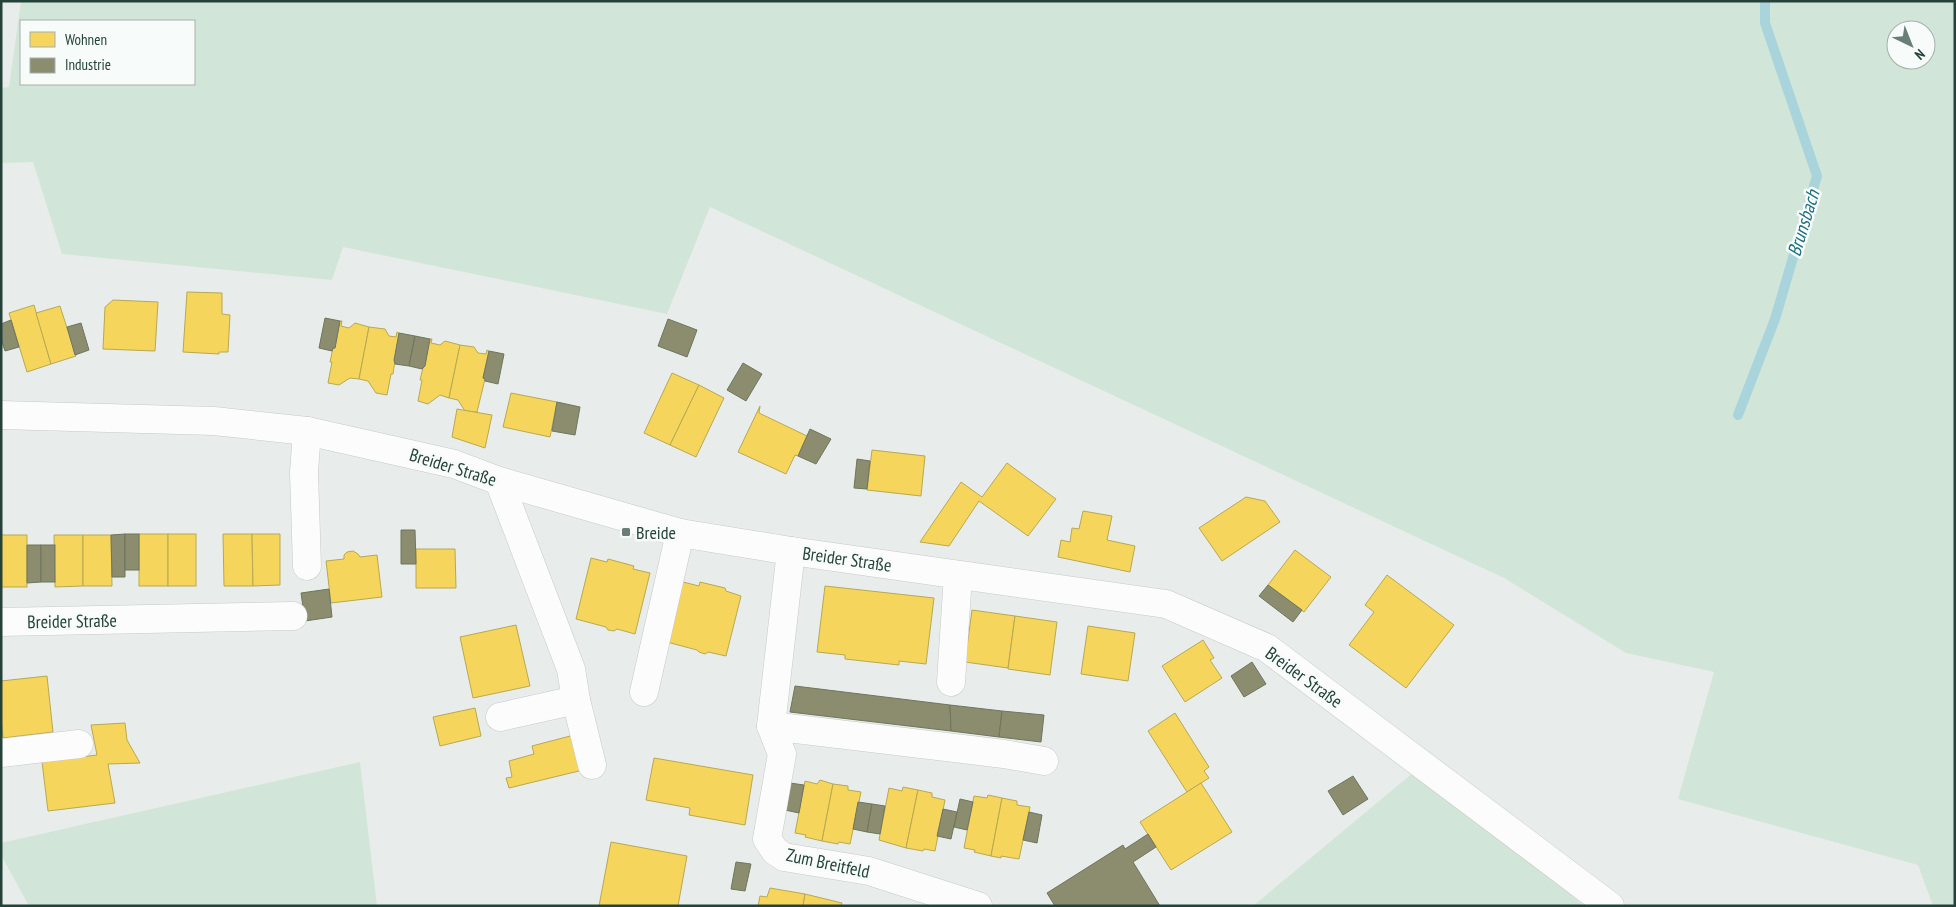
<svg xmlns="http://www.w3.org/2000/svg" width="1956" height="907" font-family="'PT Sans Narrow',sans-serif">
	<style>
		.green { fill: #d1e6d8; fill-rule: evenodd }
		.homes { fill: #f6d55c; stroke: #b7a952 }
		.industry { fill: #8c8c6e; stroke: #6d765e }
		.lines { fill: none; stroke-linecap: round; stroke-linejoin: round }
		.stream { stroke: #a9d4db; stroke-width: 10 }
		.minor-casing { stroke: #c5cac8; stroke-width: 29 }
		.minor { stroke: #fcfcfc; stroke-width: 28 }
		.poi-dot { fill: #697e78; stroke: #f7fbf9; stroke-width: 2 }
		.labels { text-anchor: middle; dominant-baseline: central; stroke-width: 5; stroke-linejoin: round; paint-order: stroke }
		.street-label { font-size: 18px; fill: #24423a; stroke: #f7fbf9 }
		.poi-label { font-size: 18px; fill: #24423a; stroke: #f7fbf9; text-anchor: start }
		.water-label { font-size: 19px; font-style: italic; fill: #1c6f80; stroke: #f7fbf9 }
	</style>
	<rect width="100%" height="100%" fill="#e8edeb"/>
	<g class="green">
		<path d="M21 1H1955V906H1933L1918 865 1678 799 1714 672 1626 653 1504 578 710 207 667 314 343 247 332 280 62 254 33 162 1 163V88L9 87ZM194 21V84H21V21ZM1896 30H1926V60H1896Z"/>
		<path d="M360 762 377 906H29L1 855V843Z"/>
		<path d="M1420 767 1584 906H1253Z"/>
	</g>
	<g class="homes">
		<path d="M187 292 222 293V314L230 315 228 352H219V354L183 352Z"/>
		<path d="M113 300 158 302 155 351 103 349 105 307Z"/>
		<path d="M34 305 51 364 27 372 9 313Z"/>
		<path d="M60 306 76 356 51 364 36 313Z"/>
		<path d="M340 321H342L341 326 349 328 355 323 369 327 359 379 350 378 339 385 328 383 332 362H330L333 348H335Z"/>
		<path d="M369 327 385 329 389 336 396 337 397 332 399 333 393 374H391L387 395 376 393 368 381 359 379Z"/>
		<path d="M430 339H432L431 343 440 345 445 341 460 345 449 398 440 395 428 404 418 401 422 380H420Z"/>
		<path d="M460 345 474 347 478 353 486 354 487 350 489 351 483 378 485 379 477 412 465 411 458 400 449 398Z"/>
		<path d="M672 373 699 385 670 445 644 433Z"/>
		<path d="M699 385 724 398 696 457 670 445Z"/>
		<path d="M511 393 557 402 550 437 503 427Z"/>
		<path d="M760 406 759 413 807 436 798 456 795 455 786 474 738 452Z"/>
		<path d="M457 409 492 415 485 448 452 437Z"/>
		<path d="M872 450 925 456 921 496 867 490Z"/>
		<path d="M1007 463 1056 499 1028 536 979 501 949 546 920 542 961 482 982 497Z"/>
		<path d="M1246 497 1265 501 1280 522 1222 561 1199 528Z"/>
		<path d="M1083 511 1112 516 1107 540 1135 546 1130 572 1058 557 1061 540 1070 542 1072 528 1079 529Z"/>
		<rect x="139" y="534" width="29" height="52"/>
		<rect x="168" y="534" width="28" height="52"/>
		<path d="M223 534H252L253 586H224Z"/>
		<path d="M252 534H280V585L253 586Z"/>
		<rect x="1" y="535" width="26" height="52"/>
		<path d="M54 535H83V586L55 587Z"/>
		<path d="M83 535H111L112 586H83Z"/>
		<path d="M416 549H455L456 588H416Z"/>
		<path d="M1295 550 1331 577 1304 612 1268 585Z"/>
		<path d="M353 551 358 554 360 557 377 555 382 597 331 603 326 561 344 559V555L347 552Z"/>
		<path d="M591 558 607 562 608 559 634 566 633 569 650 573 635 634 617 629 614 631 608 630 606 627 576 619Z"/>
		<path d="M1387 575 1454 625 1406 688 1349 645 1374 612 1365 605Z"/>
		<path d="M683 582 699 586 700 582 725 588 726 591 741 596 726 656 708 652 705 654 699 652 697 650 667 642Z"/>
		<path d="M825 586 934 598 926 664 899 661V665L845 659V655L817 652Z"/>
		<path d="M972 610 1015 616 1008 668 965 662Z"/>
		<path d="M1015 616 1057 622 1050 675 1008 669Z"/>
		<path d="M516 625 530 686 473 698 460 637Z"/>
		<path d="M1088 626 1135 633 1128 681 1081 674Z"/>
		<path d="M1203 640 1214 658 1210 660 1222 678 1185 702 1162 666Z"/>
		<path d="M47 676 53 732 3 738 1 718V681Z"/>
		<path d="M475 708 481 736 440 746 433 717Z"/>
		<path d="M1175 713 1209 767 1204 771 1209 778 1187 792 1148 731Z"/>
		<path d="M125 723 127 740 140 763 108 764 115 803 48 811 42 762 97 755 91 725Z"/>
		<path d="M574 735 583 770 509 788 506 778 512 777 509 761 534 754 532 746Z"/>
		<path d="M654 758 753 775 745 825 689 815 690 808 646 800Z"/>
		<path d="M820 780 833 784 822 841 805 837 806 835 795 833 805 781 817 784Z"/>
		<path d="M1201 783 1232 832 1171 870 1140 822Z"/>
		<path d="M833 784 848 786V790L861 792 850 844 839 842 838 844 822 841Z"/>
		<path d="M903 787 918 790 906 848 879 840 889 788 902 791Z"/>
		<path d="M918 790 932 793V797L945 800 935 851 924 849 923 851 906 848Z"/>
		<path d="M988 795 1002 798 991 856 974 852 975 850 964 848 974 796 987 798Z"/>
		<path d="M1002 798 1017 801V805L1030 807 1019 859 1001 856V858L991 856Z"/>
		<path d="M611 842 687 856 678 906H599Z"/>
		<path d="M770 888 805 894 803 906H758L760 896 767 897Z"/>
		<path d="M805 894 842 903 841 906H803Z"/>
	</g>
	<g class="industry">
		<path d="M325 318 340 321 335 348H333L332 351 319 348Z"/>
		<path d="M668 319 697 330 687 357 658 346Z"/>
		<path d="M11 320 19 347 5 351 1 339V324Z"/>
		<path d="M81 323 89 350 75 355 67 327Z"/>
		<path d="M399 333 415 336 409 366 395 364 394 360Z"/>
		<path d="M415 336 430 339 425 366 422 369 409 366Z"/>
		<path d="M489 351 504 354 498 384 485 381V379L483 378Z"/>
		<path d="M743 363 762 374 746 401 727 390Z"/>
		<path d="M557 402 580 407 575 435 552 431Z"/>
		<path d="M810 429 831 439 816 464 798 456Z"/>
		<path d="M857 459 870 461 867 489 854 488Z"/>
		<path d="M401 530H415L416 564H401Z"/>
		<path d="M125 534V577H112L111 535Z"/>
		<rect x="125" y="534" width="14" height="36"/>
		<path d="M27 545H41V582L27 583Z"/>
		<rect x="41" y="545" width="14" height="37"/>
		<path d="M1268 585 1302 610 1293 622 1259 596Z"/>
		<path d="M329 589 332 617 305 621 301 593Z"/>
		<path d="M1252 662 1266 684 1244 697 1231 676Z"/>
		<path d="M795 686 950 705 951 731 790 712Z"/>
		<path d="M950 705 1002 711 999 737 951 731Z"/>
		<path d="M1002 711 1044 715 1041 742 999 737Z"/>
		<path d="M1353 776 1368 799 1343 815 1328 791Z"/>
		<path d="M790 783 804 785 799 813 785 810Z"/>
		<path d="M960 799 973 802 967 830 954 827Z"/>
		<path d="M858 802 872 804 867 832 853 829Z"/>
		<path d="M872 804 885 806 880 834 867 832Z"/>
		<path d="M943 809 957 812 951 839 937 836Z"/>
		<path d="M1029 812 1042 815 1037 843 1023 840Z"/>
		<path d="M1148 834 1156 847 1133 862 1160 906H1055L1047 893 1123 845 1125 849Z"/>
		<path d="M736 862 751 864 745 891 731 889Z"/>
	</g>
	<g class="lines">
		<path class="stream" d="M1738 415 1775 319 1817 176 1765 23V1"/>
		<g class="minor-casing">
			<g id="minor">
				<path d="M1 415 214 421 307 431 454 464 499 481 680 533 791 551 1166 604 1267 648 1610 906"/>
				<path d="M499 481 571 669 576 700 592 765"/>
				<path d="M791 551 771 726 782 754 767 839 775 851 784 857 869 871 978 906"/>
				<path d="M307 566 304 472 307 431"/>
				<path d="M1 622 293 616"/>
				<path d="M951 682 958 575"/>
				<path d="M644 692 680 533"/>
				<path d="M500 717 576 700"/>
				<path d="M771 726 1004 754 1044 761"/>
				<path d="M1 753 79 744"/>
			</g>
		</g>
		<use href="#minor" class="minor"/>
	</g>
	<rect class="poi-dot" x="621" y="527" width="10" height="10" rx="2.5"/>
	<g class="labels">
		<g class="street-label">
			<text transform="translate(453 467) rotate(17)">Breider Straße</text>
			<text transform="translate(847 559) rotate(8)">Breider Straße</text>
			<text transform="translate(72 621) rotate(-1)">Breider Straße</text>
			<text transform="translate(1304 677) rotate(36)">Breider Straße</text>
			<text transform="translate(828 863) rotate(12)">Zum Breitfeld</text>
		</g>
		<g class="poi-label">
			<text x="636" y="532">Breide</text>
		</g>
		<g class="water-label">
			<text transform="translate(1803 223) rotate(-73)">Brunsbach</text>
		</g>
	</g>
	<rect width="1956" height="907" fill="none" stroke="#24423a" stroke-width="5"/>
	<rect x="20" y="20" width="175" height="65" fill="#f7fbf9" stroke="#a3b1ad"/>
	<rect x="30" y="32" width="25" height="15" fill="#f6d55c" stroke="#a3b1ad"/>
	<text x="65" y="45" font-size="15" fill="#24423a">Wohnen</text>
	<rect x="30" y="58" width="25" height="15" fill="#8c8c6e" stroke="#a3b1ad"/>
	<text x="65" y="70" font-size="15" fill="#24423a">Industrie</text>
	<g transform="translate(1911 45) rotate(137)"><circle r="24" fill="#f7fbf9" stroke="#a3b1ad"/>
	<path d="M0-4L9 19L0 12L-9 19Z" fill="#697e78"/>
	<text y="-8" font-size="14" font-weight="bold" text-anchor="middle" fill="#24423a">N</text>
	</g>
</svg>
